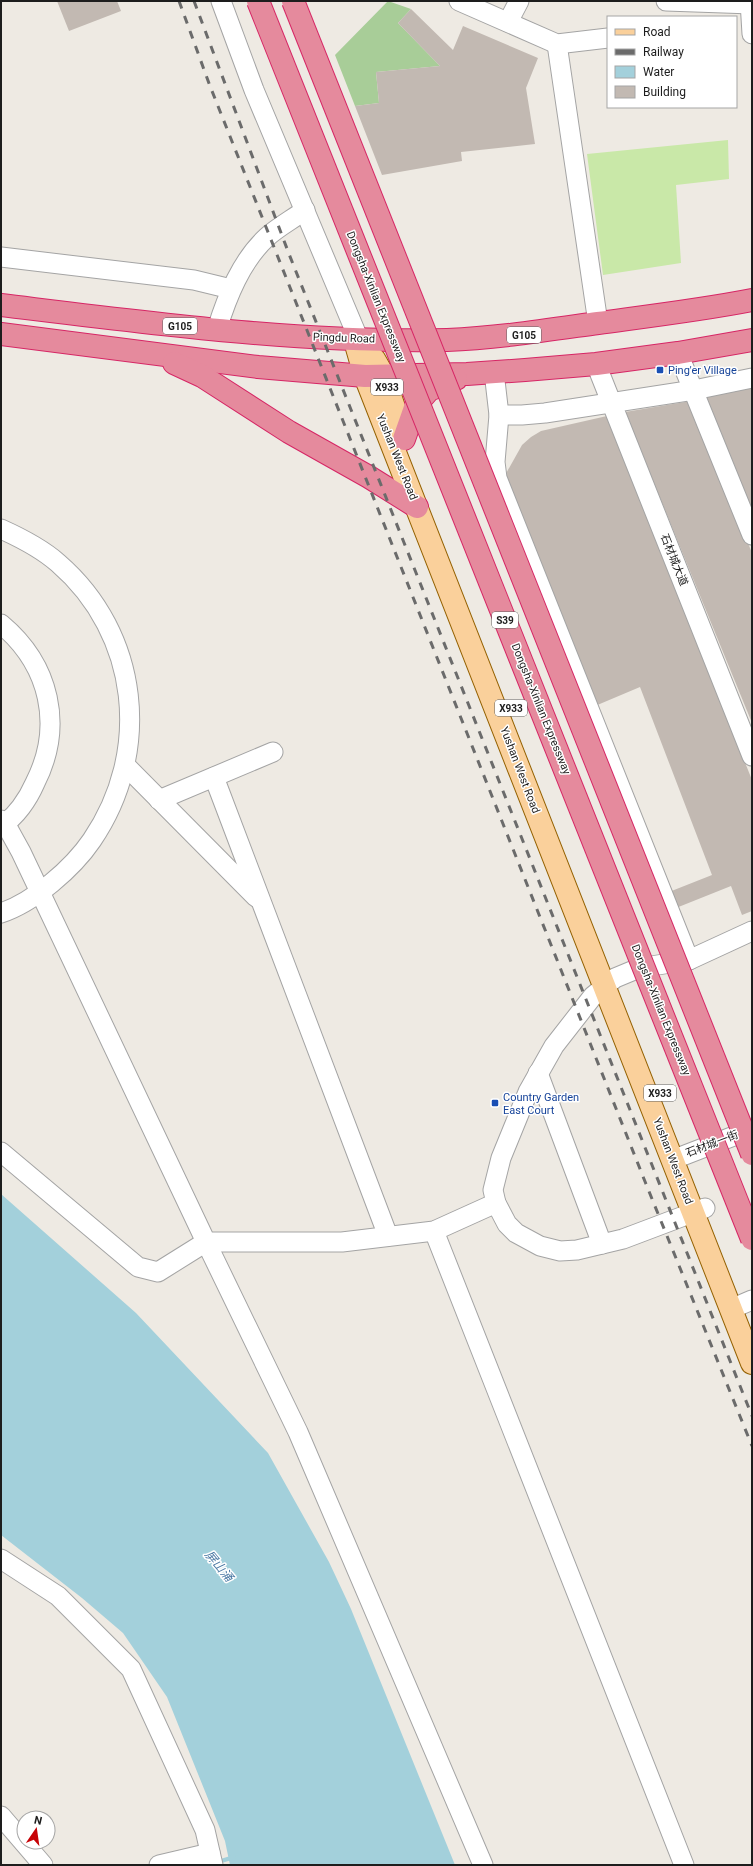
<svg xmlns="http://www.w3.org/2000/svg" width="753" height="1866" font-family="Roboto,'Noto Sans SC',sans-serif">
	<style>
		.grass { fill: #c9e8a8 }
		.forest { fill: #a8cd98 }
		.water { fill: #a3d0db }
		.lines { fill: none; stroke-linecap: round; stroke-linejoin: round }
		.stream { stroke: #a3d0db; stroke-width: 4 }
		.building { fill: #c2b9b2 }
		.minor-casing { stroke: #a4a4a4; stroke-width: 21 }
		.major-casing { stroke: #946102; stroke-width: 24 }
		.highway-casing { stroke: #d62665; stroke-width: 24 }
		.minor { stroke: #fff; stroke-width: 19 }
		.major { stroke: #fad09b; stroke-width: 22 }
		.highway { stroke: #e58a9d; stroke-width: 22 }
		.rail { stroke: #6b6b6b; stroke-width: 3; stroke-dasharray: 8 8; stroke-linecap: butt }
		.highway-bridge-casing { stroke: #d62665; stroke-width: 24; stroke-linecap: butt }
		.highway-bridge { stroke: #e58a9d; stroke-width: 22 }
		.transit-dot { fill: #1a4fb4; stroke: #fff; stroke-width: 1.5 }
		.labels { text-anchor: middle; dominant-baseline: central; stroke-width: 3; stroke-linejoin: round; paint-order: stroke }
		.shield { fill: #fff; stroke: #616161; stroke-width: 1 }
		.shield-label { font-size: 10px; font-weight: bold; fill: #1d1d1d }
		.street-label { font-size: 11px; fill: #1d1d1d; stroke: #fff }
		.transit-label { font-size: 11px; fill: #164399; stroke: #fff; text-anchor: start }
		.water-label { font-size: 12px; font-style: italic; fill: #4877a3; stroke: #fff }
	</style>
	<rect width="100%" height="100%" fill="#eeeae3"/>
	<path class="grass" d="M728 140 729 179 676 185 681 263 603 275 587 154Z"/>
	<path class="forest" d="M388 1 411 9 398 23 440 66 376 72 379 103 355 106 335 55Z"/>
	<path class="water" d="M1 1194 136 1313 268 1453 329 1562 351 1609 455 1865H230L225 1841 167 1697 123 1633 82 1598 1 1535Z"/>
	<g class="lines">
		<path class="stream" d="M218 1862 234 1857"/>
	</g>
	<g class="building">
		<path d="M57 1H117L121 11 69 31Z"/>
		<path d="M411 9 453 50 463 26 538 58 526 88 535 144 461 152 462 161 382 175 355 106 379 103 376 72 440 66 398 23Z"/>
		<path d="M752 387V519L703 398Z"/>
		<path d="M691 401 752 553V723L625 412Z"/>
		<path d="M607 416 752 780V911L742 915 731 886 676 908 669 892 712 875 640 687 595 706 504 477 522 445 531 437 541 431Z"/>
	</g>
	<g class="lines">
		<g class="minor-casing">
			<g id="minor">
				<path d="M221 1 254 90 359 340"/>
				<path d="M459 1 557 44 608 38"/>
				<path d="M666 1 752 4"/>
				<path d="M750 1 752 34"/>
				<path d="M508 22 519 1"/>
				<path d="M557 44 598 323"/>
				<path d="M1 257 194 280 231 289"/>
				<path d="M217 329C227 297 241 261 267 237 278 227 293 219 305 210"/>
				<path d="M678 353 752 535"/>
				<path d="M596 364 752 756"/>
				<path d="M494 372 499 415 495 462 497 478 689 960"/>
				<path d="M499 415H522L545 413 694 390 752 378"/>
				<path d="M1 529C21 538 41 548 58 563 140 634 152 752 92 840 73 868 34 902 1 913"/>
				<path d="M1 624C50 665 64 726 35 783 28 799 16 817 1 826"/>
				<path d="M126 766 256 897"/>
				<path d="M214 777 388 1236"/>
				<path d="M159 800 273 752"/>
				<path d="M1 820 5 823 21 852 206 1242H342L434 1231 496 1203"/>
				<path d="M538 1073 602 1244"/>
				<path d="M1 1152 138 1267 158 1272 206 1242 298 1432 483 1865"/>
				<path d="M672 1160 752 1129"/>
				<path d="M705 1208 623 1239 577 1250 560 1251 540 1246 516 1233 507 1224 496 1203 493 1190 501 1158 528 1092 554 1046 593 996 615 978 639 968 689 960 752 931"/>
				<path d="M434 1231 684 1865"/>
				<path d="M731 1309 752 1300"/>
				<path d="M1 1559 58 1596 131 1669 205 1830 213 1865"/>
				<path d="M1 1816 43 1865"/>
				<path d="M159 1865 210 1853"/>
			</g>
		</g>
		<g class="major-casing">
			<g id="major">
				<path d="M359 340 357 348 365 376 752 1363"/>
				<path d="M374 359 383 375 401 428"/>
			</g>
		</g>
		<g class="highway-casing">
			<g id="highway">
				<path d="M1 305C149 323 298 343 447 340 498 338 548 330 598 323 650 316 701 310 752 300"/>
				<path d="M1 334 258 367 365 376 467 374 525 370 596 364 678 353 752 340"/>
				<path d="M174 363 202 376 289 432 369 477 417 507"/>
				<path d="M404 439 416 405 429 390 456 379"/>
			</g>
		</g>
		<use href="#minor" class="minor"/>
		<use href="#major" class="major"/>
		<use href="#highway" class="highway"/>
		<g class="rail">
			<path d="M179 1 210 86 646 1184 752 1446"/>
			<path d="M194 1 289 254 752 1416"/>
		</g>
		<g class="highway-bridge-casing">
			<g id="highway-bridge">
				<path d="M258 1 752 1239"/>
				<path d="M293 1 752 1154"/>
			</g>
		</g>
		<use href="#highway-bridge" class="highway-bridge"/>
	</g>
	<g class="transit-dot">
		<rect x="656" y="366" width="8" height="8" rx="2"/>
		<rect x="491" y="1099" width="8" height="8" rx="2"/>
	</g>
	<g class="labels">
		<g class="shield">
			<rect x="163" y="318" width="34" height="16" rx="3"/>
			<rect x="507" y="327" width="34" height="16" rx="3"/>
			<rect x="371" y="379" width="32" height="16" rx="3"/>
			<rect x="492" y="612" width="26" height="16" rx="3"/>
			<rect x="495" y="700" width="32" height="16" rx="3"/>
			<rect x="644" y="1085" width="32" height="16" rx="3"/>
		</g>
		<g class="shield-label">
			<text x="180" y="326">G105</text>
			<text x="524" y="335">G105</text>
			<text x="387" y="387">X933</text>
			<text x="505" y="620">S39</text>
			<text x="511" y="708">X933</text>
			<text x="660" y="1093">X933</text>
		</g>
		<g class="street-label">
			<text transform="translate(376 297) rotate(68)">Dongsha-Xinlian Expressway</text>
			<text transform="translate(344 338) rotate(2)">Pingdu Road</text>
			<text transform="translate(397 457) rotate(68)">Yushan West Road</text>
			<text transform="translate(674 560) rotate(68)">石材城大道</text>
			<text transform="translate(541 709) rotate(68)">Dongsha-Xinlian Expressway</text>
			<text transform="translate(520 770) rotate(69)">Yushan West Road</text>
			<text transform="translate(661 1010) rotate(68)">Dongsha-Xinlian Expressway</text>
			<text transform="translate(712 1144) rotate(-21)">石材城一街</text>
			<text transform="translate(673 1161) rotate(69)">Yushan West Road</text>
		</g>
		<g class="transit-label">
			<text x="668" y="370">Ping'er Village</text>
			<text x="503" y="1097">Country Garden<tspan x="503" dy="13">East Court</tspan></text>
		</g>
		<g class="water-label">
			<text transform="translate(219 1566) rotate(50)">屏山涌</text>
		</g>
	</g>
	<rect width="753" height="1866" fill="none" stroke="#1d1d1d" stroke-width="4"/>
	<rect x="607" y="16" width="130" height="92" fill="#ffffff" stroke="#a5a5a5"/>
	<rect x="615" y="29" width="20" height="6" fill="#fad09b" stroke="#a5a5a5"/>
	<text x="643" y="36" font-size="12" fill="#1d1d1d">Road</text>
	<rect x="615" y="49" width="20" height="6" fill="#6b6b6b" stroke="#a5a5a5"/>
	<text x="643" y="56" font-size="12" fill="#1d1d1d">Railway</text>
	<rect x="615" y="66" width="20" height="12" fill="#a3d0db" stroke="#a5a5a5"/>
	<text x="643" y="76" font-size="12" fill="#1d1d1d">Water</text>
	<rect x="615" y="86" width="20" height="12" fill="#c2b9b2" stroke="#a5a5a5"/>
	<text x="643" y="96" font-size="12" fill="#1d1d1d">Building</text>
	<g transform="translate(36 1830) rotate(13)"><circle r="19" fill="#ffffff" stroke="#a5a5a5"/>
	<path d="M0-3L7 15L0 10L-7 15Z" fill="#c70206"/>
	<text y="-6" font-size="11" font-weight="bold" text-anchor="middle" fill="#1d1d1d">N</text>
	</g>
</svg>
